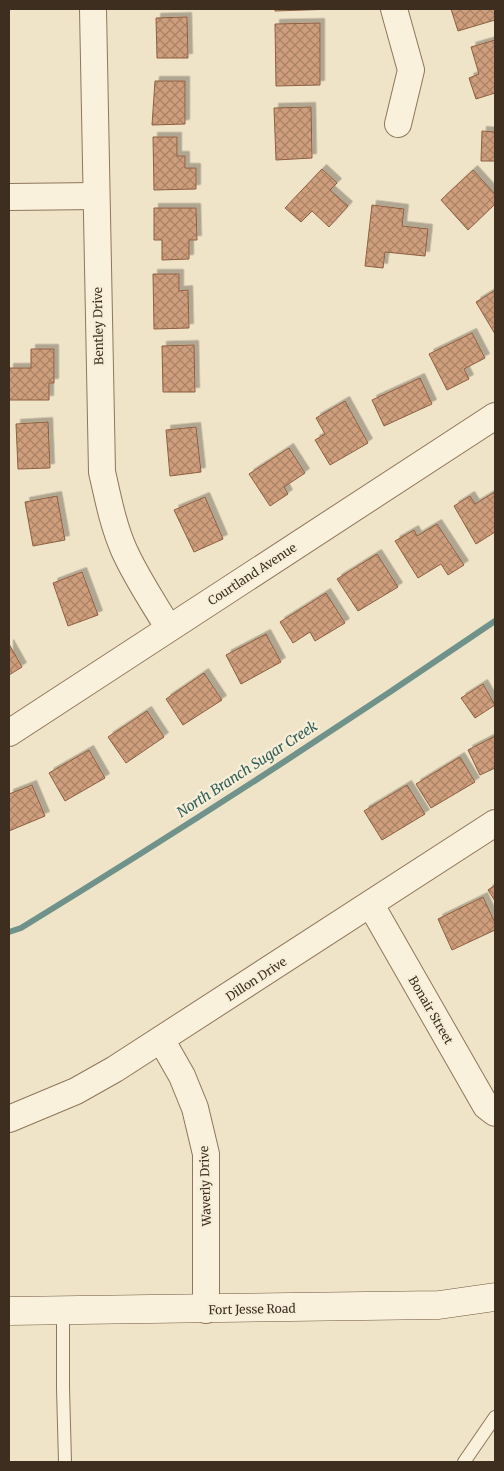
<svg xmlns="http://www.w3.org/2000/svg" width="504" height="1471" font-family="Merriweather,serif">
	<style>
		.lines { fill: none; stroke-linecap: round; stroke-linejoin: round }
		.stream { stroke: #6f938a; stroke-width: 6 }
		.building { fill: url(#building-cross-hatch); stroke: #8d5f41; filter: url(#shadow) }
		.lane-casing { stroke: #8d765c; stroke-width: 14 }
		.street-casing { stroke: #8d765c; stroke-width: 28 }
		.secondary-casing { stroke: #6f573f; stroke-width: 29 }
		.lane { stroke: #faf1dc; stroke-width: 12 }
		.street { stroke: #faf1dc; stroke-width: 26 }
		.secondary { stroke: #faf1dc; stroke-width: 28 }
		.labels { text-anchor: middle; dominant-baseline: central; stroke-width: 4.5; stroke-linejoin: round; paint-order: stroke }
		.street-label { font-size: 12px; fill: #3d2e20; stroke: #f7eed8 }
		.water-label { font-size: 14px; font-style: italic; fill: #2f5d5a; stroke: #f7eed8 }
	</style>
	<defs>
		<pattern id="building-cross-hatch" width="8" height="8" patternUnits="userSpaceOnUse" patternTransform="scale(1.25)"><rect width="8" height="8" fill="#cf9f7d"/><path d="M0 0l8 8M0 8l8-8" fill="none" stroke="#a98266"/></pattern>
		<filter id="shadow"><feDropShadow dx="4.5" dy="-4.5" stdDeviation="0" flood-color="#0004"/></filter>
	</defs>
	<rect width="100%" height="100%" fill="#f0e4c8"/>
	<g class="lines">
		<path class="stream" d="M9 932 21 928C181 830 340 727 495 621"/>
	</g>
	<g class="building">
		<path d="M275 9H334L275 11Z"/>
		<path d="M451 9H495V20L458 31Z"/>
		<path d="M187 17 188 58H157L156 18Z"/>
		<path d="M320 23V85L276 86 275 24Z"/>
		<path d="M495 40V93L476 99 469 78 479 74 471 47Z"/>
		<path d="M155 81H185V124L152 125Z"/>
		<path d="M311 107 312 158 276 160 274 108Z"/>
		<path d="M482 131 495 132V161H481Z"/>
		<path d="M153 137H177V156H185V168H196V189L154 190Z"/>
		<path d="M322 169 337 183 330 190 348 206 329 227 312 211 301 222 285 208Z"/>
		<path d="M473 170 495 194V204L468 230 441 200Z"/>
		<path d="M372 205 404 209 402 226 428 229 425 256 385 252 383 268 365 266Z"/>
		<path d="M154 208H196L197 240H189V259L162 260V240H154Z"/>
		<path d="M153 274H179V291L188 290 189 328 154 329Z"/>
		<path d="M494 291 495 293V334L476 302Z"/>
		<path d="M472 333 485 358 464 369 469 379 447 390 429 354Z"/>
		<path d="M194 345 195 392H163L162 346Z"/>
		<path d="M31 349H54V383H49V400H9V368H31Z"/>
		<path d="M420 378 432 404 384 426 372 400Z"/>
		<path d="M345 401 368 443 330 465 315 440 325 434 316 418Z"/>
		<path d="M48 422 50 468 18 469 16 424Z"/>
		<path d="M196 427 201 472 170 476 166 430Z"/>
		<path d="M289 448 305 473 284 487 288 494 270 506 249 474Z"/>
		<path d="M495 492V532L476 544 454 506 470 496 475 504Z"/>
		<path d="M57 496 65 540 33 546 25 502Z"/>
		<path d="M205 497 223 539 194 552 174 510Z"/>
		<path d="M437 524 464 565 448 575 441 564 418 578 395 541 414 530 417 536Z"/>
		<path d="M377 554 398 587 358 611 337 579Z"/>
		<path d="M82 572 98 615 68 626 53 583Z"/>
		<path d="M326 593 345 623 315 641 310 632 293 643 280 622Z"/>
		<path d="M266 634 281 662 241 684 226 655Z"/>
		<path d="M9 644 22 667 9 675Z"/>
		<path d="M204 673 222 700 183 725 166 699Z"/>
		<path d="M483 684 495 705 475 718 461 698Z"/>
		<path d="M147 711 164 737 126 763 108 737Z"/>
		<path d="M495 736V768L480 775 468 750Z"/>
		<path d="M89 750 105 778 65 801 49 773Z"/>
		<path d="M460 757 475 782 431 808 416 784Z"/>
		<path d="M32 785 45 816 9 831V794Z"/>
		<path d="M407 785 425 814 382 840 364 811Z"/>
		<path d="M495 885V901L488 890Z"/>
		<path d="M483 897 495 923V930L452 950 438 919Z"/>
	</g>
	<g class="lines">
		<g class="lane-casing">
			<g id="lane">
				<path d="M63 1311V1388L65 1462"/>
				<path d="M464 1462 495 1417"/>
			</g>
		</g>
		<g class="street-casing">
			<g id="street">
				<path d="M93 9 102 472C108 498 113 525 124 550 136 577 153 602 168 627"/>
				<path d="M394 9 411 70 398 124"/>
				<path d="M9 197 96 196"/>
				<path d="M9 733 495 416"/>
				<path d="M371 905 486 1106 495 1113"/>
				<path d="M162 1041 182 1076 195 1108 206 1154V1310"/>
				<path d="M9 1119 76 1091 115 1069 495 823"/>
			</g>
		</g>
		<g class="secondary-casing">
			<path id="secondary" d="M9 1311 439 1305 495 1297"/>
		</g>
		<use href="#lane" class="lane"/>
		<use href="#street" class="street"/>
		<use href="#secondary" class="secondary"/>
	</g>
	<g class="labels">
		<g class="street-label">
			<text transform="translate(98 326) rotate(-91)">Bentley Drive</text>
			<text transform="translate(252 574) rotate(-33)">Courtland Avenue</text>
			<text transform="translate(256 979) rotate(-33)">Dillon Drive</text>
			<text transform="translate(431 1010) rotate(60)">Bonair Street</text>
			<text transform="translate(205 1186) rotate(-92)">Waverly Drive</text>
			<text transform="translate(252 1309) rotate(-1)">Fort Jesse Road</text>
		</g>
		<g class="water-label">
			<text transform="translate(247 769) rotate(-33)">North Branch Sugar Creek</text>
		</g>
	</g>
	<rect width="504" height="1471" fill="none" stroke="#3d2e20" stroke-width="20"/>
</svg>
